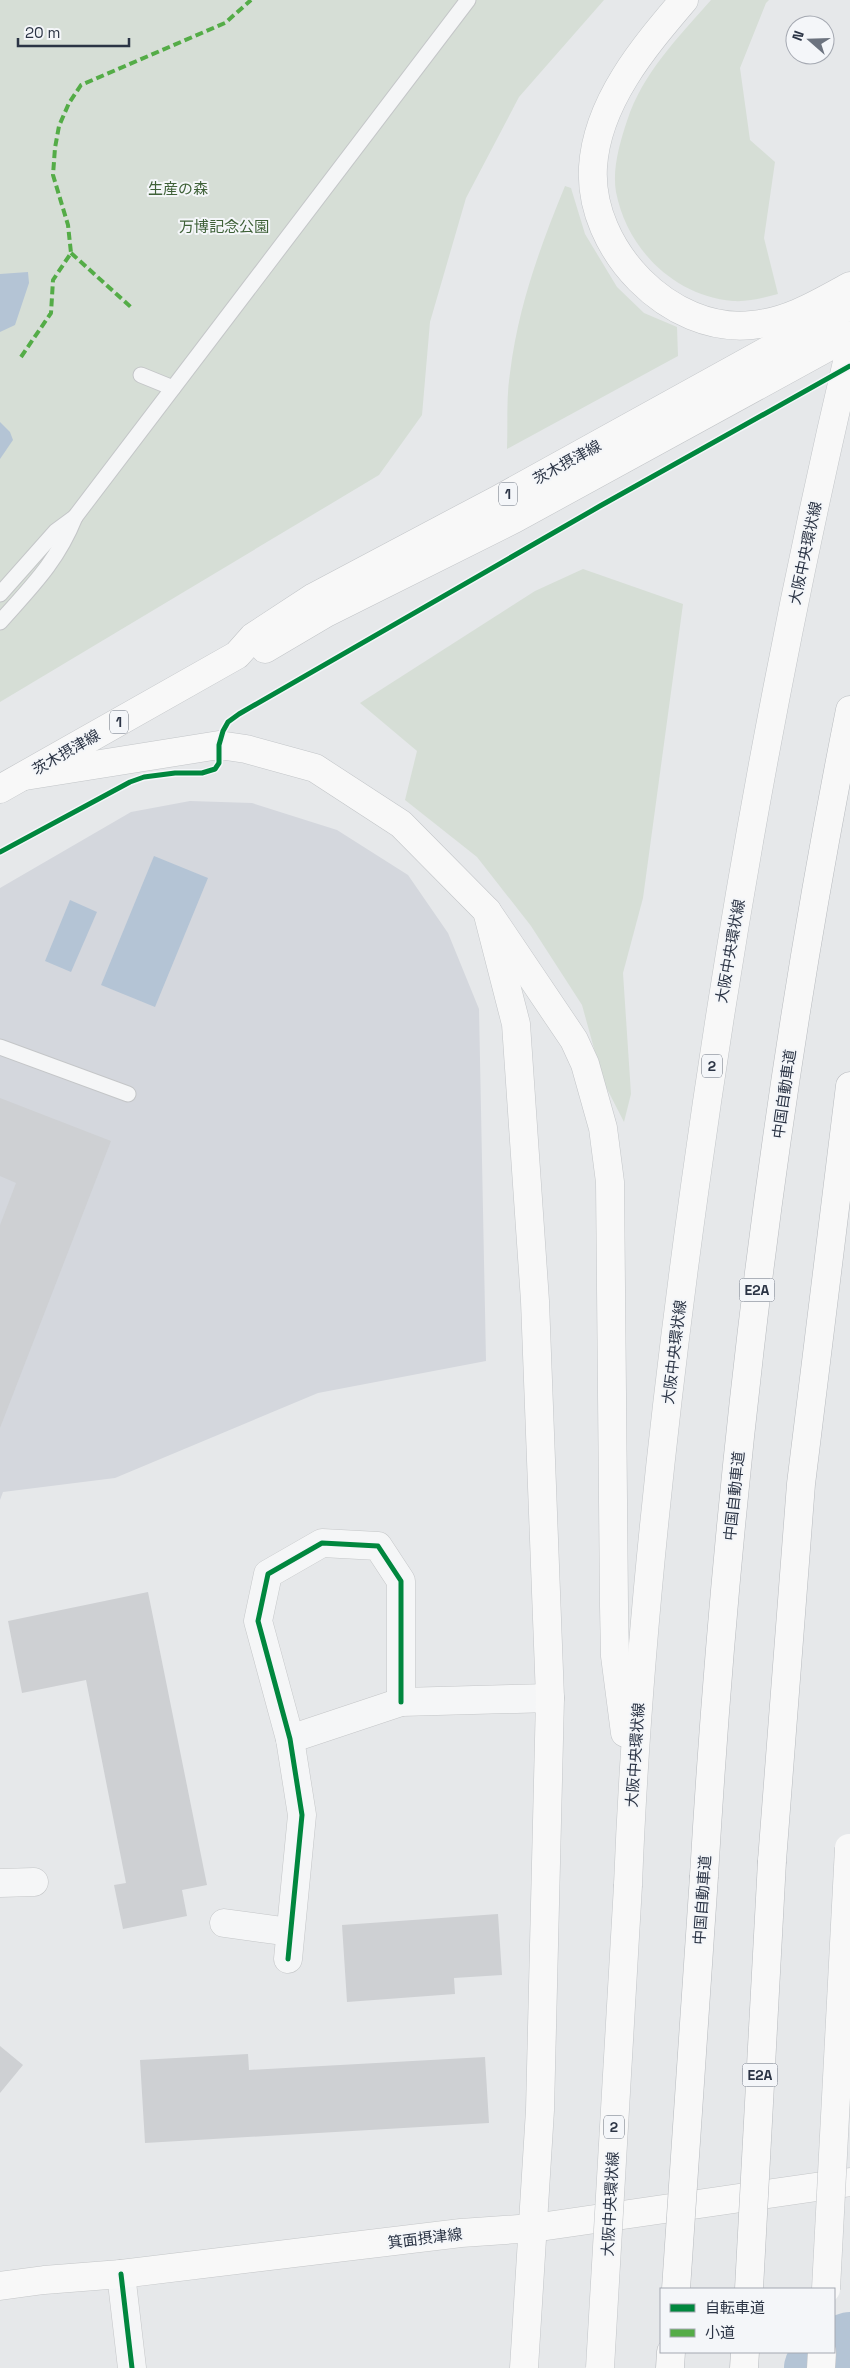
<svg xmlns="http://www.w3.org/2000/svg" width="850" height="2368" font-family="'Space Grotesk','Noto Sans JP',sans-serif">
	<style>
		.built { fill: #d4d7dd }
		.green { fill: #d6ded6 }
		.water { fill: #b4c4d5 }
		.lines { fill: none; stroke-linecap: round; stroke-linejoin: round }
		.river { stroke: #b4c4d5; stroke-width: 68 }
		.building { fill: #ced0d3 }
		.service-casing { stroke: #c4c6c8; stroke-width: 17 }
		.minor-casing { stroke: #c4c6c8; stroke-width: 29 }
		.secondary-casing { stroke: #c4c6c8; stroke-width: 29 }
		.primary-casing { stroke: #c2c5c8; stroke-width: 29 }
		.motorway-casing { stroke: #b8bbbf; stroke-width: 29 }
		.service { stroke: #f5f6f7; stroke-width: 15 }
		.minor { stroke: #f5f6f7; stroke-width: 28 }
		.secondary { stroke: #f8f8f8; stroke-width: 28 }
		.primary { stroke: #f8f8f8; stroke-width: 28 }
		.motorway { stroke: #f8f8f8; stroke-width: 28 }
		.primary-bridge-casing { stroke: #c2c5c8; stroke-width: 29; stroke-linecap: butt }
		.motorway-bridge-casing { stroke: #b8bbbf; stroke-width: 29; stroke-linecap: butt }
		.primary-bridge { stroke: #f8f8f8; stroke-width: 28 }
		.motorway-bridge { stroke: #f8f8f8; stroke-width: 28 }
		.quiet { stroke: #54ac47; stroke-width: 4; stroke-dasharray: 8 4; stroke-linecap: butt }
		.cycleway-casing { stroke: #f4f6f9; stroke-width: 8 }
		.cycleway { stroke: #00873e; stroke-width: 5 }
		.labels { text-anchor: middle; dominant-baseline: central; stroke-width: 4; stroke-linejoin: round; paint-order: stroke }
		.shield { fill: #f4f6f9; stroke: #676e7b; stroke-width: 1 }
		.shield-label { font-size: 14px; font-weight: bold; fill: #2b3445 }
		.park-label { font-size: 15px; fill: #3f6138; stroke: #f4f6f9 }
		.street-label { font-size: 15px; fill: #2b3445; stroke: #f4f6f9 }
	</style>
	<rect width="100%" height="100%" fill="#e6e8ea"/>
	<path class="built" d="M190 801 252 803 337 830 408 875 448 933 479 1009 486 1361 318 1393 115 1478 3 1492 0 1500V888L131 812Z"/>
	<g class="green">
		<path d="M0 0H604L519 97 466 198 430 322 422 415 379 475 0 702Z"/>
		<path d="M711 0H769L766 3 740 68 750 140 775 162 764 238 778 294C763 298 748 302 733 301 674 296 627 249 616 192 612 169 620 142 627 121 643 72 678 38 711 0Z"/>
		<path d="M565 186 571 188 585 234 617 287 644 313 677 327 678 356 507 449C508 424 506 398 510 373 518 307 540 247 565 186Z"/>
		<path d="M583 569 683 604 643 898 623 973 631 1094 624 1122 603 1081 582 1005 531 926 477 857 405 800 417 751 360 703 535 591Z"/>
	</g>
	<g class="water">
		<path d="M28 272 29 283 15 325 0 332V274Z"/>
		<path d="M0 422 10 432 13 440 0 459Z"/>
		<path d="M154 856 208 878 155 1007 101 985Z"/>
		<path d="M70 900 97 912 71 972 45 961Z"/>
	</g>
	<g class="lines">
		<path class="river" d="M818 2368 850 2346"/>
	</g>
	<g class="building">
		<path d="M0 1098 111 1141 0 1428V1225L16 1183 0 1176Z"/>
		<path d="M148 1592 207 1885 182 1890 187 1916 123 1929 114 1885 126 1883 86 1680 22 1693 8 1621Z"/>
		<path d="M498 1914 502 1975 454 1978 455 1994 347 2002 342 1925Z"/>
		<path d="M0 2046 23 2065 0 2093Z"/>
		<path d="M248 2054 249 2070 485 2057 489 2123 145 2143 140 2060Z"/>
	</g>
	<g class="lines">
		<g class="service-casing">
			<g id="service">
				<path d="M141 375 173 388"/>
				<path d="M0 594 56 531 75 517 468 0"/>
				<path d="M0 622C31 587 57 562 75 517"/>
				<path d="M0 1047 128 1094"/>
			</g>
		</g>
		<g class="minor-casing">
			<g id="minor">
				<path d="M290 1739 401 1702 550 1698"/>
				<path d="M0 1883 34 1882"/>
				<path d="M224 1923 290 1932"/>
				<path d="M288 1959 302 1815 290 1739 258 1621 268 1574 322 1543 378 1546 401 1581V1702"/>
				<path d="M121 2274 132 2368"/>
			</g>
		</g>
		<g class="secondary-casing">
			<path id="secondary" d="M0 2286 44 2280 121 2274 461 2233 533 2228 850 2182"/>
		</g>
		<g class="primary-casing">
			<g id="primary">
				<path d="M684 0C644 47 597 102 593 167 588 249 670 334 752 325 788 322 819 303 850 286"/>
				<path d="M265 649 326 613 514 519 850 335"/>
				<path d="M25 776 219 745 246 749 315 768 401 824 487 911 574 1040 585 1064 603 1128 610 1182 614 1606 615 1656 625 1733"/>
				<path d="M0 789 237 655 253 637 314 597 499 499 850 305"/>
				<path d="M487 911 516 1024 535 1301 550 1698 540 2110 524 2368"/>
				<path d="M628 1885C637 1651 663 1417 695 1186 734 904 785 625 850 349"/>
				<path d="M821 2368 822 2352"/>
			</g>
		</g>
		<g class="motorway-casing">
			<g id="motorway">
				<path d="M772 1861 801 1484 850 1086"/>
				<path d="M704 1876C727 1485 773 1094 850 710"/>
				<path d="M670 2368 671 2352"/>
				<path d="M744 2368 745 2352"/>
			</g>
		</g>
		<use href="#service" class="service"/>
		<use href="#minor" class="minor"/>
		<use href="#secondary" class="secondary"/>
		<use href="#primary" class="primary"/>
		<use href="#motorway" class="motorway"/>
		<g class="primary-bridge-casing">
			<g id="primary-bridge">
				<path d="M826 2289 849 1848"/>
				<path d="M600 2368 628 1885"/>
			</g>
		</g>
		<g class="motorway-bridge-casing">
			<g id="motorway-bridge">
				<path d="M676 2289 704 1876"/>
				<path d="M749 2289 772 1861"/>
			</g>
		</g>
		<use href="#primary-bridge" class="primary-bridge"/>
		<use href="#motorway-bridge" class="motorway-bridge"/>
		<g class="quiet">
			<path d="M71 253 133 309"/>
			<path d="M21 357 51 313 53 280 71 253 68 225 53 175 55 148 59 126 69 103 81 85 225 23 251 0"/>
		</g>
		<g class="cycleway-casing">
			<g id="cycleway">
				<path d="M0 852 130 782 144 777 175 773H202L215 769 219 763V745L223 731 228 722 239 714 600 506 850 366"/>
				<path d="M288 1959 302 1815 290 1739 258 1621 268 1574 322 1543 378 1546 401 1581V1702"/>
				<path d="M121 2274 132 2368"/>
			</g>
		</g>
		<use href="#cycleway" class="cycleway"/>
	</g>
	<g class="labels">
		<g class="shield">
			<rect x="499" y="482.5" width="18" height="23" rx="4"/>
			<rect x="110" y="710.5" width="18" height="23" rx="4"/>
			<rect x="702" y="1054.5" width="20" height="23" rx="4"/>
			<rect x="739.5" y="1278.5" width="35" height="23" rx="4"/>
			<rect x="742.5" y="2063.5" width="35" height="23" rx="4"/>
			<rect x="604" y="2115.5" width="20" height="23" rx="4"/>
		</g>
		<g class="shield-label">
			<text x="508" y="494">1</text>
			<text x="119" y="722">1</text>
			<text x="712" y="1066">2</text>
			<text x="757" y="1290">E2A</text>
			<text x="760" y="2075">E2A</text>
			<text x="614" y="2127">2</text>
		</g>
		<g class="park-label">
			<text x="178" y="188">生産の森</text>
			<text x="224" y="226">万博記念公園</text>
		</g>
		<g class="street-label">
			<text transform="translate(567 462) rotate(-29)">茨木摂津線</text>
			<text transform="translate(805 553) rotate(-78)">大阪中央環状線</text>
			<text transform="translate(66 752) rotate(-30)">茨木摂津線</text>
			<text transform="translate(730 951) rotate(-80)">大阪中央環状線</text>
			<text transform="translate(784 1094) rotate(-82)">中国自動車道</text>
			<text transform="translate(674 1352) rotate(-83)">大阪中央環状線</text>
			<text transform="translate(734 1496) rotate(-84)">中国自動車道</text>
			<text transform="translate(635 1755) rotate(-86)">大阪中央環状線</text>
			<text transform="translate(702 1900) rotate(-86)">中国自動車道</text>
			<text transform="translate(610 2204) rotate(-87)">大阪中央環状線</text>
			<text transform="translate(425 2238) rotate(-7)">箕面摂津線</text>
		</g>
	</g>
	<rect x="660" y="2288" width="175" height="65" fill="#f4f6f9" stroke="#a4a8b1"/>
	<rect x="670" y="2304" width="25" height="8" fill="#00873e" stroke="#a4a8b1"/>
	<text x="705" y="2313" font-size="15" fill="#2b3445">自転車道</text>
	<rect x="670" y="2329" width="25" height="8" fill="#54ac47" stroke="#a4a8b1"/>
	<text x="705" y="2338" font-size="15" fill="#2b3445">小道</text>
	<g transform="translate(810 40) rotate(290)"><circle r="24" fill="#f4f6f9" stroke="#a4a8b1"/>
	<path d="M0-4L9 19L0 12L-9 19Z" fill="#6c737f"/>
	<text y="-8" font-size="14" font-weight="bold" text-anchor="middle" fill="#2b3445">N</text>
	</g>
	<path d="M18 38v8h111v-8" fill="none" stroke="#2b3445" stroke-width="2.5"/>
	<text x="25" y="38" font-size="15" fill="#2b3445" stroke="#f4f6f9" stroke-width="4" paint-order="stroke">20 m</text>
</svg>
